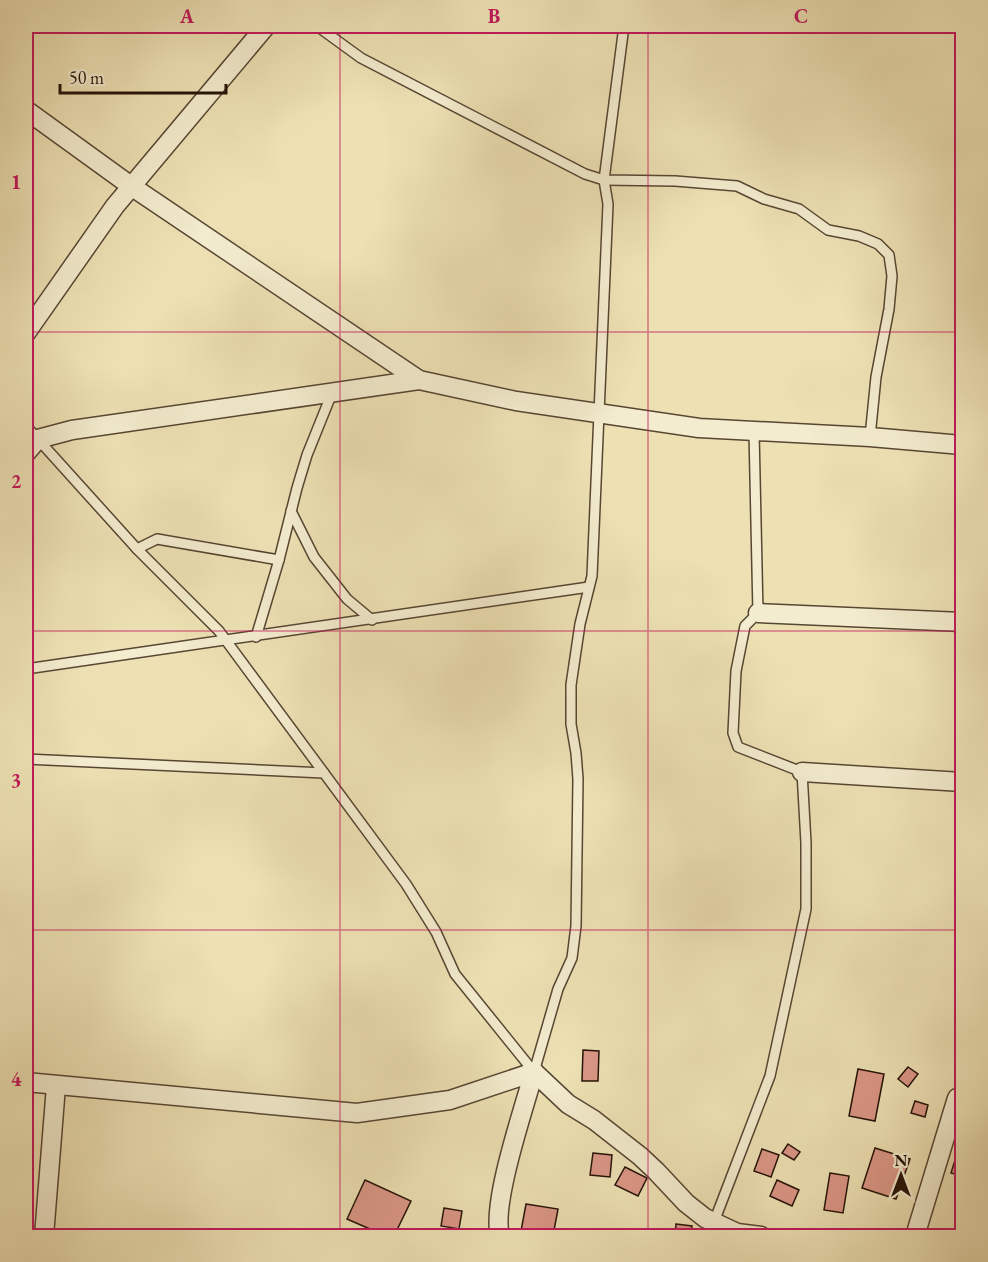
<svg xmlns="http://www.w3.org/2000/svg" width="988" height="1262" font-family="'EB Garamond',serif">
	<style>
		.building { fill: #db9787; stroke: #251308; stroke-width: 1.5 }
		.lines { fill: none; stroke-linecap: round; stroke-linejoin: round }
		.lane-casing { stroke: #574633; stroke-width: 12 }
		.street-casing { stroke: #574633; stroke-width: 21 }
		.lane { stroke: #f3ecce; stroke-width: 9 }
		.street { stroke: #f3ecce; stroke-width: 18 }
		.grid { fill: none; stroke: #c2185b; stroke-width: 1.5; stroke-opacity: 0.55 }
		.neatline { fill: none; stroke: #c2185b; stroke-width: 2 }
		.grid-label { font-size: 20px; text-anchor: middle; font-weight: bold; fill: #c2185b }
	</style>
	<rect width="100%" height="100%" fill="#ede1b4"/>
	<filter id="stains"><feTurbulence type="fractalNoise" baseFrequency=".00333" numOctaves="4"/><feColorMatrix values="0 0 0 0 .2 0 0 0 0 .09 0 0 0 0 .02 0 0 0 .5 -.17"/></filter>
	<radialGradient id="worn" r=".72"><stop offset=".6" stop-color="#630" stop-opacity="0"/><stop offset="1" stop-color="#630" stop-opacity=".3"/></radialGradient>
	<g class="building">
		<path d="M583 1050 599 1051 598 1081H582Z"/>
		<path d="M908 1067 918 1074 908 1087 898 1079Z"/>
		<path d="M858 1069 884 1074 875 1121 849 1116Z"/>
		<path d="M915 1101 928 1105 925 1117 911 1113Z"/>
		<path d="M788 1144 800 1152 794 1160 782 1153Z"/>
		<path d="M875 1148 910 1159 896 1199 862 1188Z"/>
		<path d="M762 1149 779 1155 771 1177 754 1171Z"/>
		<path d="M593 1153 612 1155 610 1177 590 1175Z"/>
		<path d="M956 1157 962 1159V1176L951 1173Z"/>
		<path d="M625 1167 647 1178 638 1196 615 1185Z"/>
		<path d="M830 1173 849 1176 843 1213 824 1210Z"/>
		<path d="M365 1180 411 1201 394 1236H386L347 1219Z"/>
		<path d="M777 1180 799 1190 792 1206 770 1196Z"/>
		<path d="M526 1204 558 1209 553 1236 521 1231Z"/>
		<path d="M444 1208 462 1211 459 1229 441 1226Z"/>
		<path d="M676 1224 692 1226 691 1236H675Z"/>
	</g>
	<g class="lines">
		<g class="lane-casing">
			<g id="lane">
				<path d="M317 26 361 58 585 174 604 180 608 204 592 576 580 624 571 685V724L576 753 578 779 576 926 572 958 558 989 534 1072"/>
				<path d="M624 26 604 180 675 181 737 186 764 199 799 209 828 230 859 236 878 244 889 255 892 276 889 309 876 377 870 437"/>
				<path d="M26 426 137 549 219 631 406 884 436 932 455 974 534 1072"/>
				<path d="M291 511 314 557 347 599 372 620"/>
				<path d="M137 549 157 539 279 560"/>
				<path d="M256 637 279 560 297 488 307 455 332 393"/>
				<path d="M26 669 589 587"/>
				<path d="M26 759 324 773"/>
				<path d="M714 1222 770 1076 806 909V843L802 772 738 747 733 733 736 671 745 626 758 613 754 432"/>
			</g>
		</g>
		<g class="street-casing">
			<g id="street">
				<path d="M26 110 131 186 419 380"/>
				<path d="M26 333 115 206 266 26"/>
				<path d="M26 453 38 439 72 430 419 380 516 401 699 428 870 437 962 445"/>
				<path d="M758 613 962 622"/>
				<path d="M802 772 962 782"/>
				<path d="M534 1072 568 1104 594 1120 640 1156 656 1171 686 1203 705 1218 737 1233 761 1236"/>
				<path d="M26 1082 357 1113 450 1100 534 1072"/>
				<path d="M44 1236 56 1086"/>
				<path d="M500 1236C491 1204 524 1108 534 1072"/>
				<path d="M915 1236 957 1098"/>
			</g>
		</g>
		<use href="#lane" class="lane"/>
		<use href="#street" class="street"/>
	</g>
	<path class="grid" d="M340 26V1236M648 26V1236M26 332H962M26 631H962M26 930H962"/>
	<rect width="988" height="1262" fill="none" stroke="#ede1b4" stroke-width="66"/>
	<g transform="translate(901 1175)" stroke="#f3ecce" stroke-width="4.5" paint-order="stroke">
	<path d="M0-4.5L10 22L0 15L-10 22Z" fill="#251308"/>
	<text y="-9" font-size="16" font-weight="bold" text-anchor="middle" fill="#251308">N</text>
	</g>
	<path d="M60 84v9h166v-9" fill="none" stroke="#251308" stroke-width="3"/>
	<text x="69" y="84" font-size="18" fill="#251308" stroke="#f3ecce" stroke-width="4.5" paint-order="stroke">50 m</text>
	<rect x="33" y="33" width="922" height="1196" class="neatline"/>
	<g class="grid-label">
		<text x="187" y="23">A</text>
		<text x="494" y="23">B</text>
		<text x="801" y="23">C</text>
		<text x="16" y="189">1</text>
		<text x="16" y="488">2</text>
		<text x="16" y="787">3</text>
		<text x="16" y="1086">4</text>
	</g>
	<rect width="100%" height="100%" filter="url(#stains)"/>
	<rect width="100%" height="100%" fill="url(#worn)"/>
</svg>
